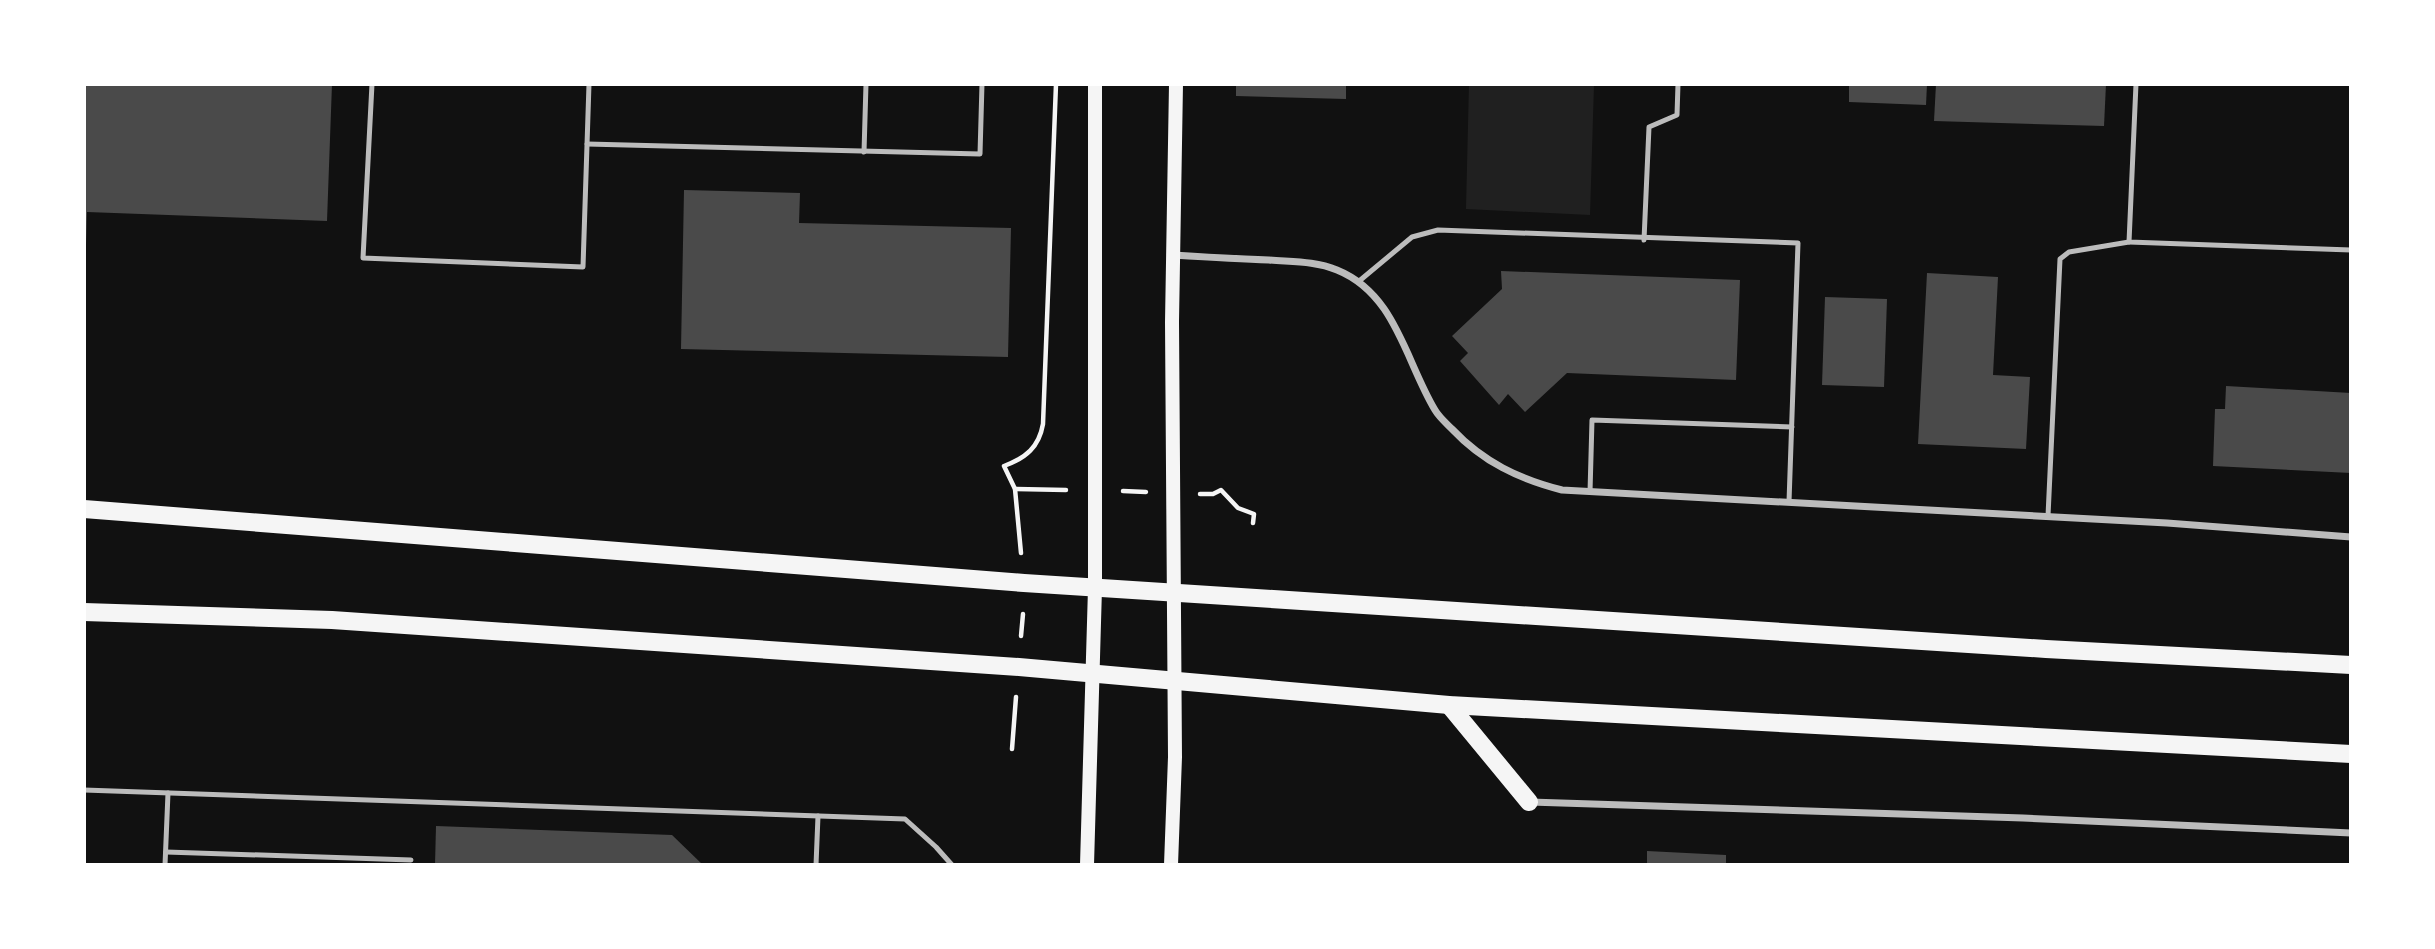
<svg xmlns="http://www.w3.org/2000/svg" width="2435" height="949" font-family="Overpass,sans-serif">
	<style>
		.green { fill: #202020 }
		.building { fill: #4a4a4a }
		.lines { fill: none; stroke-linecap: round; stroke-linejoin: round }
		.path { stroke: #f5f5f5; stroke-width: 4.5 }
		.service { stroke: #bcbcbc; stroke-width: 5 }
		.minor { stroke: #bcbcbc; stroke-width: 7 }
		.secondary { stroke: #f5f5f5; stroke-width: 14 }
		.primary { stroke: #f5f5f5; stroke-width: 18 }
	</style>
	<rect width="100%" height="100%" fill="#111"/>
	<path class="green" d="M1469 84H1594L1590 215 1466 209Z"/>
	<g class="building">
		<path d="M84 84H332L327 221 87 212 86 245H84Z"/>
		<path d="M1236 84H1346V99L1236 96Z"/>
		<path d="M1849 84H1927L1926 105 1849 102Z"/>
		<path d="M1936 84H2106L2104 126 1934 121Z"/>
		<path d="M684 190 800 193 799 223 1011 228 1008 357 681 349Z"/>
		<path d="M1501 271 1740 280 1736 380 1567 373 1525 412 1508 394 1499 405 1460 361 1468 353 1452 336 1502 289Z"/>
		<path d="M1927 273 1998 277 1993 375 2030 377 2026 449 1918 444Z"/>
		<path d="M1825 297 1887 299 1884 387 1822 385Z"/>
		<path d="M2226 386 2351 393V473L2213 466 2215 409H2225Z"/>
		<path d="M436 826 672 835 703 865H435Z"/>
		<path d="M1647 851 1726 855V865H1647Z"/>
	</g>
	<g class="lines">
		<g class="path">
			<path d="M1015 489 1066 490"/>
			<path d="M1123 491 1146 492"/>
			<path d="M1200 494H1213L1221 490 1238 508 1254 514 1253 523"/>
			<path d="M1021 553 1015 489 1004 466C1026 458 1039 447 1043 424L1056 84"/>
			<path d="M1021 636 1023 614"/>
			<path d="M1012 749 1016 697"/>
		</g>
		<g class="service">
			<path d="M372 84 363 258 583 267 589 84"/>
			<path d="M2136 84 2129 242 2351 250"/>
			<path d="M587 144 980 154 982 84"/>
			<path d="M864 152 866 84"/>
			<path d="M1644 240 1649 127 1677 115 1678 84"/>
			<path d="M1358 282 1412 237 1438 230 1798 243 1789 502"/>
			<path d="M1590 492 1592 420 1792 427"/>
			<path d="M2048 516 2060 259 2069 252 2129 242"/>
			<path d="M84 790 905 819 936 847 952 865"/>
			<path d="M166 852 411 860"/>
			<path d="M165 865 168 793"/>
			<path d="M816 865 818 816"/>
		</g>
		<g class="minor">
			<path d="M1173 255C1205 257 1237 259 1269 260 1292 262 1315 261 1337 270 1396 294 1405 360 1435 410 1439 417 1446 423 1452 429 1483 462 1519 479 1562 490L2167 523 2351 537"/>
			<path d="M1530 802 2023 818 2351 833"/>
		</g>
		<g class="secondary">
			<path d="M1087 865 1095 588V84"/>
			<path d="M1171 865 1175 757 1172 322 1176 84"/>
		</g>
		<g class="primary">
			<path d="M84 509 1024 583 2046 649 2351 665"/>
			<path d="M84 612 332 620 1019 667 1449 705 2351 754"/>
			<path d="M1449 705 1529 802"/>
		</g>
	</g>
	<rect width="2435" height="949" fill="none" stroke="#ffffff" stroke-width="172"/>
</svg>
